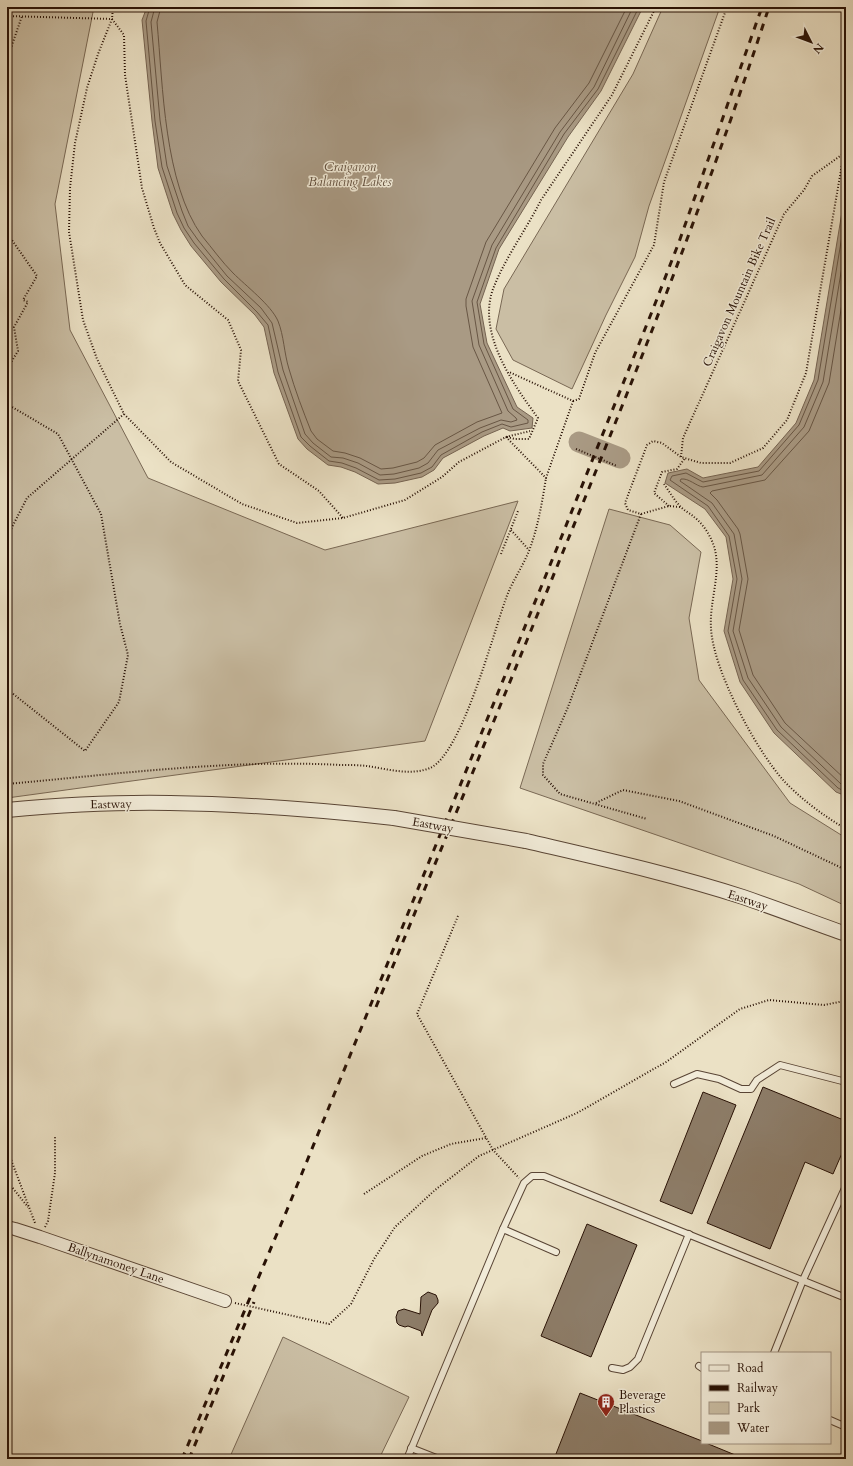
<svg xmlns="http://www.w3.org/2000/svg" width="853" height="1466" font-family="Cardo,serif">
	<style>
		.green { fill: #cabea4; stroke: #796854 }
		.water { fill: #a99a84; stroke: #756351 }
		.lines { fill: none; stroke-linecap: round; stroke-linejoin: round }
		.shore { stroke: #685644; stroke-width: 1 }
		.river { stroke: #a99a84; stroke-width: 21 }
		.building { fill: #8d7d69; stroke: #281105 }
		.service-casing { stroke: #594535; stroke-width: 8 }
		.minor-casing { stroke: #594535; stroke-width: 14 }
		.tertiary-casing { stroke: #594535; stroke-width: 16 }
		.path { stroke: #281105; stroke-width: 2; stroke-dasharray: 1 2; stroke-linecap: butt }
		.service { stroke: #f2ecd9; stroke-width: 6 }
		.minor { stroke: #f2ecd9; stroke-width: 12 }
		.tertiary { stroke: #f2ecd9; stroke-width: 14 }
		.rail { stroke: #281105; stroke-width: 3; stroke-dasharray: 7 7; stroke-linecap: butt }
		.tertiary-bridge-casing { stroke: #594535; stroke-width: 16; stroke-linecap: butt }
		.tertiary-bridge { stroke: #f2ecd9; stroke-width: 14 }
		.labels { text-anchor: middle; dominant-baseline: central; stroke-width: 3; stroke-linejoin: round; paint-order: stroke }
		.street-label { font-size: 12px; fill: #281105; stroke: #f2ecd9 }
		.poi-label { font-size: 12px; fill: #281105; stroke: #f2ecd9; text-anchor: start }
		.water-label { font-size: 13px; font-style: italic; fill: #624f3e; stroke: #f2ecd9 }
	</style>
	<rect width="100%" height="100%" fill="#ebe1c5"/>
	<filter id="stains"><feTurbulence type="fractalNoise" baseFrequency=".005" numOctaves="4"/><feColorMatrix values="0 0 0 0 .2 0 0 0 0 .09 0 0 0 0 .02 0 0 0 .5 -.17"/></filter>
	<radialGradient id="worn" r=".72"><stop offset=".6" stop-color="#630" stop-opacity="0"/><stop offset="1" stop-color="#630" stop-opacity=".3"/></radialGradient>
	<g class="green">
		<path d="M7 7H94L55 204 70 330 148 478 325 550 518 501 425 741 7 798Z"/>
		<path d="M663 7H720L649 206 635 257 606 315 572 389 513 360 496 329 504 289 633 74Z"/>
		<path d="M609 509 670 525 701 552 689 618 699 680 790 803 846 838V906L799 884 520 788Z"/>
		<path d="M283 1337 409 1397 379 1459H229Z"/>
	</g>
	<g class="water">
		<path d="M147 7H643L601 91 568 137 499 249 480 304 487 343 517 407 533 418 532 428 510 431 503 428 484 436 443 458 434 470 422 477 395 483 378 484 355 472 341 467 328 465 307 449 298 439 274 373 264 327 255 315 221 282 191 246 181 230 173 214 158 168 152 121 142 20Z"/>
		<path d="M846 188V796L836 792 774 733 740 682 724 631 733 579 726 537 705 509 665 483 668 473 687 469 703 478 758 467 796 423 814 380Z"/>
	</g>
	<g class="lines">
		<g class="shore">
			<path d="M150 7 146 21 155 121 162 167 177 213 184 228 194 243 224 279 257 312 268 325 278 372 301 437 310 446 329 461 342 463 356 468 379 480 395 479 421 473 432 467 441 455 482 432 502 424 511 427 528 423V420L513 409 484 344 477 302 496 248 564 134 598 89 639 7"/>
			<path d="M155 7 151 22 160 120 167 166 182 211 188 226 198 240 227 276 261 308 272 323 283 370 305 434 313 443 331 457 343 458 358 463 380 475 394 474 419 468 428 463 438 450 480 428 501 420 511 422 517 420 516 418 508 411 479 345 472 301 492 245 560 132 594 87 633 7"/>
			<path d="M161 7 157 22C163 86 164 183 202 236 212 248 222 262 233 273 246 286 271 305 278 321 284 336 284 353 289 369 295 390 303 411 311 431L317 439 333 451 345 453 360 458 381 469 393 468 417 462 424 458 435 445 477 422 502 413 473 347 466 306V299L486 242 555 128 589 83 627 7"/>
			<path d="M846 212 818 380 799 425 759 471 703 482 686 473 672 476 670 480 708 506 729 536 737 579 728 631 743 680 777 730 838 788 846 792"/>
			<path d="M846 242 823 382 804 427 762 475 703 487C696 486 689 478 681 479L680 481 712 503 734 534 742 579 733 631 748 678 781 727 841 784 846 786"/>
			<path d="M846 279 829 383 809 431 765 480 712 491 710 493 717 500 738 529 740 534 748 579 739 630 753 675 785 723 846 780"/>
		</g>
		<path class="river" d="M579 442 620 458"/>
	</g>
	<g class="building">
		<path d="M763 1087 846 1121V1144L833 1174 805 1162 770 1249 707 1223Z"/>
		<path d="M703 1092 736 1105 692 1214 660 1201Z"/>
		<path d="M587 1224 637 1245 591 1357 541 1336Z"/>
		<path d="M428 1292 436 1295 438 1300V1303L432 1310 422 1336 421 1331 408 1326 405 1327 399 1325 397 1323 396 1317 398 1311 404 1309 420 1314 421 1297Z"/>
		<path d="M580 1393 702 1441V1443H706L745 1459H554Z"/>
	</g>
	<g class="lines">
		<g class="service-casing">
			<g id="service">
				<path d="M674 1084 697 1074 719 1079 741 1089H751L757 1080 780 1065 846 1082"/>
				<path d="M503 1229 556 1252"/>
				<path d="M774 1353 803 1280 846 1186"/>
				<path d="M699 1366 702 1368"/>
				<path d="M612 1368 623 1370 630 1367 638 1359 689 1234"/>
				<path d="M830 1420 846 1427"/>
				<path d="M411 1448 439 1459"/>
				<path d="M407 1459 503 1229 524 1183 532 1176H544L846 1298"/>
			</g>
		</g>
		<g class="minor-casing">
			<path id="minor" d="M7 1227 15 1229 40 1237 225 1301"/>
		</g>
		<g class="tertiary-casing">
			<g id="tertiary">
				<path d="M7 810C61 805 116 802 170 803 245 804 320 810 394 818"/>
				<path d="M526 841C599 858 672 874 743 897 778 909 812 922 846 934"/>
			</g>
		</g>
		<g class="path">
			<path d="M113 7 112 19 98 54 87 88 75 143 70 188 69 232 83 320 97 359 124 414 171 462 242 504 297 523 343 518 405 500 442 477 459 462 506 437 530 431"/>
			<path d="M7 16 112 19 124 35 125 75 142 188 154 228 160 243 185 285 228 320 241 350 238 381 279 464 319 491 343 518"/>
			<path d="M7 54 11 48 22 16"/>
			<path d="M7 233 37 276 23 300 28 302 14 327 18 351 7 369"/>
			<path d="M573 401 579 399 595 353 654 245 664 182 727 7"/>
			<path d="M7 404 58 434 101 514 120 624 128 655 119 702 85 751 7 689"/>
			<path d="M506 437 546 478 573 401 509 372"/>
			<path d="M507 437 515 439H529L538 418C513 384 477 333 493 289 505 258 526 230 541 200L612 95 656 7"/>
			<path d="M576 449 617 466"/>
			<path d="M681 457 683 438 784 214 804 190 812 176 843 154"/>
			<path d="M664 484C669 491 674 500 680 506 684 511 690 513 694 517 702 523 708 532 712 541 724 568 709 599 711 628 713 670 756 750 784 781 802 800 824 816 846 829"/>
			<path d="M669 506 654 493 662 472 677 469 685 458"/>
			<path d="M680 507 669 506 641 514 628 510 625 503 647 445 653 441 662 443 681 457 701 463H730L763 448 787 420 806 373 846 141"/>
			<path d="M641 514 568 707 543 764V775L560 794 647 819"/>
			<path d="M511 530 529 550"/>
			<path d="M7 546 9 533 27 498 124 414"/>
			<path d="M501 554 518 511"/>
			<path d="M7 784C118 774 230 759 341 765 350 765 359 765 367 766 387 769 411 776 430 768 461 755 493 635 505 601 511 583 522 568 529 551 538 527 542 503 546 478"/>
			<path d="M596 803 623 790 679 801 774 836 846 870"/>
			<path d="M458 916 417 1014 493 1150 519 1178"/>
			<path d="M7 1149 35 1223"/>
			<path d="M7 1181 28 1207"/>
			<path d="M364 1194 422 1156 451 1144 486 1138"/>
			<path d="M45 1227 48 1221 55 1173V1137"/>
			<path d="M235 1303 329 1324 351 1304 374 1259 395 1227 435 1190 479 1156 577 1113 666 1062 740 1009 769 1000 824 1005 844 1001 846 998"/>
		</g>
		<use href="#service" class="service"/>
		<use href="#minor" class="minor"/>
		<use href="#tertiary" class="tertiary"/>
		<g class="rail">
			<path d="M376 1007C440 852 504 697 567 542 639 366 710 188 769 7"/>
			<path d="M182 1459 287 1210 557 548 653 309 679 242 762 7"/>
			<path d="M189 1459 254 1302"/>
		</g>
		<g class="tertiary-bridge-casing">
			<path id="tertiary-bridge" d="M394 818 526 841"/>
		</g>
		<use href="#tertiary-bridge" class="tertiary-bridge"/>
	</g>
	<defs>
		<g id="building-pin" transform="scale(0.9)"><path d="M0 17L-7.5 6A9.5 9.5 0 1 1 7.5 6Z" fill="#8f2418" stroke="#f2ecd9"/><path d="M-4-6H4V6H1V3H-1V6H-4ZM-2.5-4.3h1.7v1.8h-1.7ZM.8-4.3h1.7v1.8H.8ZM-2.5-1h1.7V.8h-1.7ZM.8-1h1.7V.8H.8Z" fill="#fff"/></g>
	</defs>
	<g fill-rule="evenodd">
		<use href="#building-pin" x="606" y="1402"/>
	</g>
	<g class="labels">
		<g class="street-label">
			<text transform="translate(739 292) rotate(-66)">Craigavon Mountain Bike Trail</text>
			<text transform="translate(111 804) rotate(-1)">Eastway</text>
			<text transform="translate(433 825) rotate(10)">Eastway</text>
			<text transform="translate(748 900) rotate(18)">Eastway</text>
			<text transform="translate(116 1263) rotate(19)">Ballynamoney Lane</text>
		</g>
		<g class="poi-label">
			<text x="619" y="1395">Beverage<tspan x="619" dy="14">Plastics</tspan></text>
		</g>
		<g class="water-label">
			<text x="350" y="167">Craigavon<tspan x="350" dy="15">Balancing Lakes</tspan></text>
		</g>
	</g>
	<rect width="853" height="1466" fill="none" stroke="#ebe1c5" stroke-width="24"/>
	<rect x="8" y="8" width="837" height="1450" fill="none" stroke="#281105" stroke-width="2"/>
	<rect x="12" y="12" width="829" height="1442" fill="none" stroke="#281105"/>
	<rect x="701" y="1352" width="130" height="92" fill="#f2ecd9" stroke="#a19484"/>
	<rect x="709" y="1365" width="20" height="6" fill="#f2ecd9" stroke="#a19484"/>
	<text x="737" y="1372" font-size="12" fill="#281105">Road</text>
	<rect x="709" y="1385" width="20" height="6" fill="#281105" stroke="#a19484"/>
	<text x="737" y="1392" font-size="12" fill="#281105">Railway</text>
	<rect x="709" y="1402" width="20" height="12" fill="#cabea4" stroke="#a19484"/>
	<text x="737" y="1412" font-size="12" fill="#281105">Park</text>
	<rect x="709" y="1422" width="20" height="12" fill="#a99a84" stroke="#a19484"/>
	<text x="737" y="1432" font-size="12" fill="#281105">Water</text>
	<g transform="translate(811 42) rotate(132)" stroke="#f2ecd9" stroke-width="3" paint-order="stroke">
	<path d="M0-3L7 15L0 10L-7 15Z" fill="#281105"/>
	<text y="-6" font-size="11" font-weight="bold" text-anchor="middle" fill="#281105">N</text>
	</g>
	<rect width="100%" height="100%" filter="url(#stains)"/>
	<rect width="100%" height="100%" fill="url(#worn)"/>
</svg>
